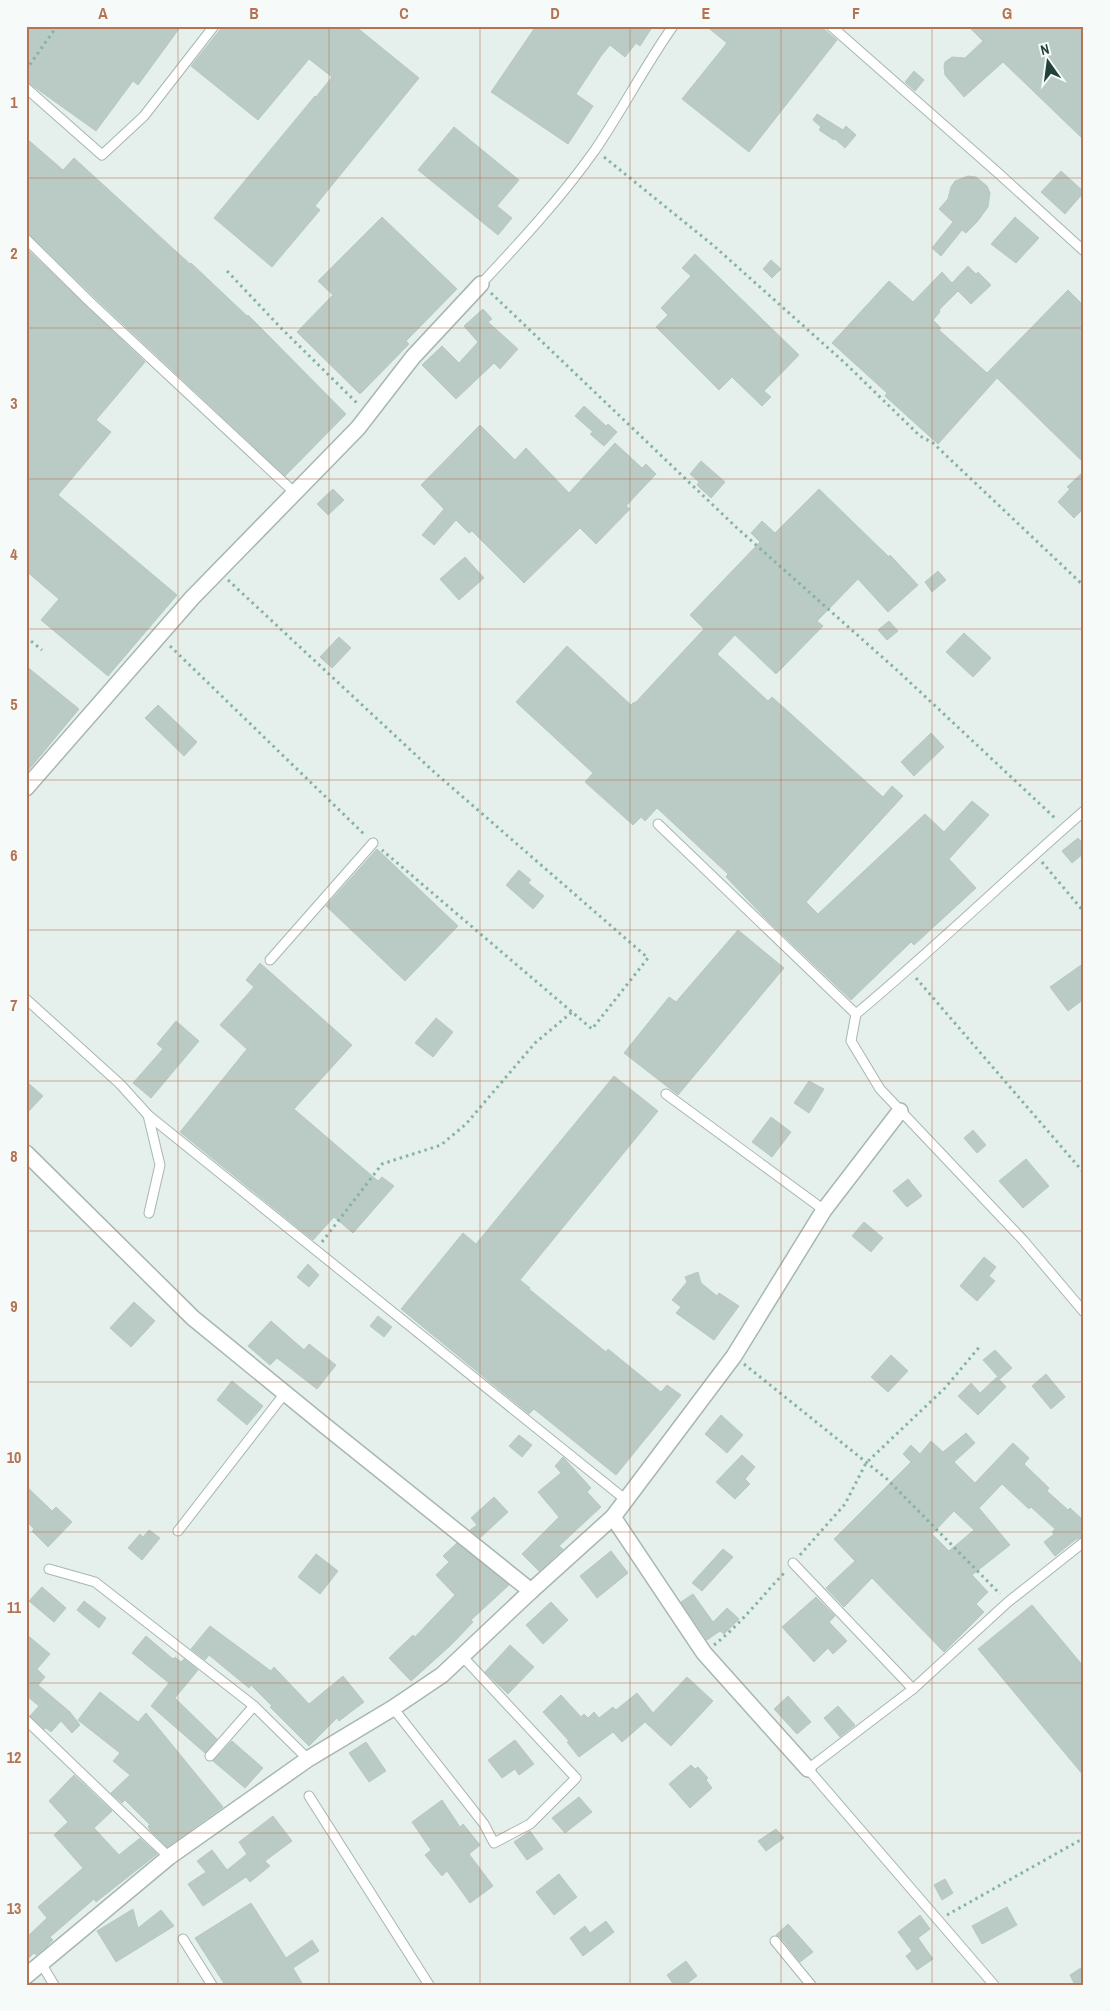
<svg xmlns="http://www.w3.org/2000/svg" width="1110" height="2011" font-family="'Archivo Narrow',sans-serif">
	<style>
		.building { fill: #bacac4; stroke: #b7c9c2; fill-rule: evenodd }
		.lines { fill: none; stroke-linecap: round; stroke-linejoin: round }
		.service-casing { stroke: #a7b7b3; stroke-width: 11 }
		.minor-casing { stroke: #a7b7b3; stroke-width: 18 }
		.path { stroke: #85b3a6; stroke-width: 3; stroke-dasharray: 2.5 4; stroke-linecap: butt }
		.service { stroke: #fff; stroke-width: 9 }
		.minor { stroke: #fff; stroke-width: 15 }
		.grid { fill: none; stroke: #b57353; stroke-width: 1; stroke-opacity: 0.55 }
		.neatline { fill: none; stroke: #b57353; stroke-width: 2 }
		.grid-label { font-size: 16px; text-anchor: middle; font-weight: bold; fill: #b57353 }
	</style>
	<rect width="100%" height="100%" fill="#e5efeb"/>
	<g class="building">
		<path d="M26 26H181L138 85 133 81 96 131 26 81Z"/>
		<path d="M223 26H355L419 78 315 206 320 210 272 267 214 218 315 96 316 97 332 77 309 59 258 120 191 66Z"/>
		<path d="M536 26H653L640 46 636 43 625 57 610 45 601 56 576 94 593 106 568 144 491 92Z"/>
		<path d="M706 26H820L837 40 749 152 682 99 727 43Z"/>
		<path d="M968 26H1084V140L1003 62 964 97 945 75 944 66 945 62 952 57 965 58 983 41Z"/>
		<path d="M914 71 924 80 915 91 905 82Z"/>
		<path d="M817 114 843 130 846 126 856 135 845 148 834 138V140L819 130 821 127 813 120Z"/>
		<path d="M454 127 519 180 497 206 512 218 498 235 418 170Z"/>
		<path d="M26 138 63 170 74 158 190 264 191 263 247 316 248 315 346 414 285 476 94 297 30 235 26 233Z"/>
		<path d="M1061 171 1084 192 1065 214 1041 192Z"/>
		<path d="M968 176 976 177 987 186 990 193 988 207 977 222 966 233 962 230 941 256 932 248 953 222 939 209 948 199 951 187 955 181Z"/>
		<path d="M382 217 457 289 406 341 409 344 360 394 297 332 333 295 318 281Z"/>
		<path d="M1015 217 1039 238 1016 263 991 244Z"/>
		<path d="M26 248 145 362 96 420 111 432 58 495 177 595 108 676 41 620 59 599 26 571Z"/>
		<path d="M695 254 799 355 764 391 771 397 762 406 732 377 719 390 656 327 668 315 661 308 691 276 682 268Z"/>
		<path d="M771 260 781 269 772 278 763 269Z"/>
		<path d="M968 266 976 274 978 272 991 285 971 304 958 291 939 310 940 312 933 320 941 328 939 330 987 373 1068 290 1084 306V463L997 378 938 444 885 396 887 393 832 343 889 281 913 302 942 272 952 283Z"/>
		<path d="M483 309 492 319 488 322 518 349 500 369 494 363 456 399 422 365 442 346 459 363 478 342 464 326Z"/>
		<path d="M584 406 606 426 608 424 617 432 604 446 590 434 593 432 575 416Z"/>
		<path d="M480 425 515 460 526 448 569 493 615 443 642 468 646 464 656 474 626 506 630 509 596 544 580 528 524 583 472 531 469 533 456 520 434 545 422 535 444 509 421 485Z"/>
		<path d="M701 461 725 482 711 498 697 485 699 482 690 474Z"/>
		<path d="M1084 471V508L1074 518 1058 502 1070 489 1067 487Z"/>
		<path d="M333 489 344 500 328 515 317 504Z"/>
		<path d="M819 489 889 557 890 555 918 585 888 612 858 579 817 621 823 626 776 674 735 635 717 654 768 701 772 697 883 797 892 786 903 796 806 902 818 914 925 814 944 832 972 801 989 815 949 859 976 888 914 945 911 942 851 1000 768 921 726 877 728 874 657 808 645 821 641 817 633 825 585 782 593 773 516 702 567 646 631 705 634 702 635 703 704 629 690 615 760 542 751 533 762 521 775 533Z"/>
		<path d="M465 557 484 578 459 600 440 579Z"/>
		<path d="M938 571 946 580 932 592 925 582Z"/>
		<path d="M889 621 898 631 887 640 878 630Z"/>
		<path d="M964 633 991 658 973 677 946 652Z"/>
		<path d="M339 637 351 648 332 668 320 657Z"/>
		<path d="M26 666 79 709 26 773Z"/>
		<path d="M158 705 197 742 184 756 145 718Z"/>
		<path d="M931 733 944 747 914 776 901 762Z"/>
		<path d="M1078 838 1084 845V853L1072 863 1062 851Z"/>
		<path d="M377 849 458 926 405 981 326 906Z"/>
		<path d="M519 870 531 880 528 883 544 896 533 909 506 885Z"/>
		<path d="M738 930 784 968 678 1095 624 1053 669 997 676 1002Z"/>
		<path d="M260 963 352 1045 294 1109 378 1181 382 1177 394 1186 353 1233 334 1217 313 1240 180 1132 247 1049 220 1025 254 987 246 980Z"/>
		<path d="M1084 963V999L1068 1011 1050 987Z"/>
		<path d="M436 1018 453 1032 433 1057 415 1043Z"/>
		<path d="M176 1021 199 1041 151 1098 133 1083 163 1049 157 1044Z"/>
		<path d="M614 1076 658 1111 520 1280 530 1288 529 1289 606 1352 608 1349 661 1392 667 1385 681 1395 616 1475 534 1409 529 1414 401 1309 463 1233 476 1244Z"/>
		<path d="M26 1081 43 1096 26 1114Z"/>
		<path d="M809 1081 824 1089 809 1113 794 1103Z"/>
		<path d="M771 1117 791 1132 772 1157 752 1142Z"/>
		<path d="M973 1130 986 1145 977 1153 964 1138Z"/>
		<path d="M1026 1159 1049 1186 1023 1208 999 1181Z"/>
		<path d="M908 1179 922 1196 907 1207 893 1191Z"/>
		<path d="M864 1222 883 1238 871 1252 852 1236Z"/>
		<path d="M984 1257 996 1267 989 1276 995 1281 977 1301 960 1286Z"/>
		<path d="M308 1264 319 1275 309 1287 297 1277Z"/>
		<path d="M698 1272 701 1283 717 1296 719 1293 739 1306 714 1340 676 1313 681 1307 672 1300 687 1282 685 1277Z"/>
		<path d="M134 1302 155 1321 131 1347 110 1328Z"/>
		<path d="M378 1316 392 1327 384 1337 370 1326Z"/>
		<path d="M271 1321 304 1350 309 1344 336 1365 317 1389 277 1358 270 1365 248 1346Z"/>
		<path d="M995 1350 1012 1368 1000 1379 983 1360Z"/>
		<path d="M891 1355 908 1371 888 1392 871 1377Z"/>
		<path d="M1046 1374 1065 1397 1051 1409 1032 1386Z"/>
		<path d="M997 1377 1006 1387 978 1415 958 1396 971 1383 980 1393Z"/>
		<path d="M232 1381 263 1406 247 1425 217 1400Z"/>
		<path d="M721 1415 743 1435 727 1453 705 1434Z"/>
		<path d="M966 1433 975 1443 954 1462 975 1483 1013 1443 1029 1458 1024 1464 1049 1488 1047 1491 1068 1510 1070 1508 1084 1521V1536L1075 1540 1055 1556 1044 1542 1054 1534 1052 1532 1055 1529 1031 1507 1029 1509 1002 1484 979 1508 1010 1545 972 1575 988 1592 976 1604 984 1612 944 1652 872 1578 844 1607 826 1588 855 1561 834 1539 911 1462 903 1454 911 1445 920 1454 931 1441 943 1452ZM954 1511 974 1530 949 1551 932 1534Z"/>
		<path d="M519 1435 532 1445 522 1457 509 1446Z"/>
		<path d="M742 1455 755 1467 745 1479 750 1484 735 1499 716 1482Z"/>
		<path d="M563 1457 591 1488 587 1492 601 1507 559 1546 563 1549 539 1571 522 1554 559 1517 538 1492 561 1473 555 1466Z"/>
		<path d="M26 1486 52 1511 56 1507 72 1522 48 1547 32 1531 34 1529 26 1521Z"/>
		<path d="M494 1497 508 1512 480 1538 470 1530 477 1525 471 1518Z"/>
		<path d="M149 1530 160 1538 142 1560 128 1548 140 1534 143 1537Z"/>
		<path d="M457 1543 509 1585 471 1620 473 1622 451 1645 411 1681 389 1658 413 1635 415 1637 455 1595 436 1575 449 1562 443 1556Z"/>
		<path d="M723 1549 733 1557 702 1591 692 1583Z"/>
		<path d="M611 1551 628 1573 597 1598 580 1576Z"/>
		<path d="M316 1554 338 1571 320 1594 298 1577Z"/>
		<path d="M42 1587 66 1608 54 1622 29 1601Z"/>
		<path d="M693 1594 713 1622 727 1608 739 1619 724 1634 720 1631 707 1640 681 1602Z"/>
		<path d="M816 1597 835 1616 829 1622 847 1641 833 1654 828 1648 814 1662 782 1627Z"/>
		<path d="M84 1601 106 1618 99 1628 77 1610Z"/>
		<path d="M551 1602 568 1620 543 1644 526 1625Z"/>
		<path d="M1032 1605 1084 1667V1776L978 1649Z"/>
		<path d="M210 1626 271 1671 274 1667 309 1704 343 1676 364 1702 339 1721 337 1718 309 1746 270 1707 272 1706 251 1685 249 1688 209 1655 205 1660 191 1649Z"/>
		<path d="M26 1634 50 1654 37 1669 45 1677 38 1685 70 1712 80 1725 72 1733 61 1721 51 1732 46 1728 44 1729 30 1716 39 1706 28 1697 26 1699Z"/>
		<path d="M146 1636 173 1659 175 1657 181 1662 184 1659 198 1670 175 1698 217 1739 205 1753 151 1706 169 1683 132 1653Z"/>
		<path d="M510 1645 534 1667 508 1694 485 1672Z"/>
		<path d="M687 1677 713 1701 671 1746 645 1722 622 1742 613 1732 579 1757 567 1742 569 1741 543 1712 561 1695 581 1717 584 1714 588 1718 594 1712 599 1718 613 1707 616 1710 637 1693 653 1713Z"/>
		<path d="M100 1692 138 1722 146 1713 223 1807 167 1847 150 1830 148 1826 150 1825 125 1800 122 1803 111 1793 130 1775 113 1761 120 1753 78 1720Z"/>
		<path d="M788 1696 811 1722 797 1734 774 1709Z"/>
		<path d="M838 1706 855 1725 840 1737 824 1718Z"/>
		<path d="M515 1740 534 1764 519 1775 515 1769 502 1778 488 1760Z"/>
		<path d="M232 1741 263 1768 245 1788 213 1761Z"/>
		<path d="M366 1742 386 1771 369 1782 349 1753Z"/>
		<path d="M691 1765 695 1769 698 1767 708 1778 706 1780 712 1788 690 1808 669 1784Z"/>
		<path d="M74 1775 112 1811 94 1828 119 1855 140 1838 157 1854 96 1902 94 1899 50 1937 53 1940 46 1947 36 1955 34 1953 26 1961V1938L47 1918 38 1907 83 1868 54 1835 68 1822 49 1801Z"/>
		<path d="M579 1797 592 1812 565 1833 552 1818Z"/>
		<path d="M442 1800 460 1827 463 1824 480 1845 469 1854 493 1886 470 1903 447 1871 442 1876 425 1855 431 1850 412 1822Z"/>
		<path d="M273 1816 292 1841 265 1861 270 1866 250 1882 246 1877 203 1906 188 1884 206 1872 197 1861 212 1850 227 1870 247 1854 239 1842Z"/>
		<path d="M776 1829 784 1838 766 1851 758 1841Z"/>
		<path d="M530 1831 543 1849 527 1860 514 1842Z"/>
		<path d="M559 1874 577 1897 554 1915 536 1892Z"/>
		<path d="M945 1879 953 1893 942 1900 934 1885Z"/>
		<path d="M251 1903 286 1958 312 1940 319 1951 293 1968 303 1985H225L195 1938Z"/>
		<path d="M1007 1907 1017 1925 982 1944 972 1926Z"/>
		<path d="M133 1909 138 1928 161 1910 174 1926 116 1962 97 1931Z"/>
		<path d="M920 1915 930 1929 918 1938 933 1959 917 1970 906 1956 912 1951 898 1932Z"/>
		<path d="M606 1921 614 1932 583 1956 570 1938 585 1926 590 1933Z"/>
		<path d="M788 1924 813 1952 800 1962 780 1937 776 1935Z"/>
		<path d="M686 1961 697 1976 685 1985H674L667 1975Z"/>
		<path d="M1084 1966V1985H1075L1070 1975Z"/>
	</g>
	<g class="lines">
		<g class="service-casing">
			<g id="service">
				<path d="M831 26 997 172 1084 251"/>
				<path d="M26 88 102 155 144 116 214 26"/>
				<path d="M26 239 90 302 295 493"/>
				<path d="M481 284C521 241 561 198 595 150 622 110 645 66 673 26"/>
				<path d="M1084 811C1007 878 934 949 856 1014L851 1041 880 1089 1023 1240 1084 1312"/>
				<path d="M658 824 856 1014"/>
				<path d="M270 960 373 843"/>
				<path d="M26 999 120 1084 148 1115 626 1500"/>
				<path d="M666 1094 824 1210"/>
				<path d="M148 1115 160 1165 149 1213"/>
				<path d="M178 1531 285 1393"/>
				<path d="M793 1563 913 1689"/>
				<path d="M49 1569 95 1582 254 1706 308 1759"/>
				<path d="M393 1708 484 1824 494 1843 530 1824 576 1778 462 1656"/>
				<path d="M26 1720 169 1857"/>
				<path d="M210 1756 254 1706"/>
				<path d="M309 1796 429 1985"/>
				<path d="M183 1939 212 1985"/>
				<path d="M775 1941 811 1985"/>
				<path d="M41 1963 54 1985"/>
				<path d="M994 1985 808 1769 913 1689 1008 1602 1084 1542"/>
			</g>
		</g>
		<g class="minor-casing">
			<g id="minor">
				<path d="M26 788 192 598 358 428 413 357 481 284"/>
				<path d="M26 1153 193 1318 324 1425 531 1591"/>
				<path d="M613 1517 704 1653 808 1769"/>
				<path d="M26 1976 169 1857 308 1759 393 1708 442 1675 531 1591 613 1517 734 1356 824 1210 900 1111"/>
			</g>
		</g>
		<g class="path">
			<path d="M26 70 57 26"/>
			<path d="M604 157 714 246 846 364 920 436 933 443 1084 586"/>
			<path d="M227 271 281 328 359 405"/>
			<path d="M491 293 737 528 899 672 1057 820"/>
			<path d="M228 580 433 771 648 958 592 1029 382 850"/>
			<path d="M26 637 42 650"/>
			<path d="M170 646 366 836"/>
			<path d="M1042 862 1084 912"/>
			<path d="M916 978 1084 1173"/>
			<path d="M322 1242 382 1164 441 1145 466 1124 535 1043 572 1012"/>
			<path d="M744 1364 887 1479 1000 1594"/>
			<path d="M800 1555 845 1504 866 1463 945 1388 981 1345"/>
			<path d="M714 1645C741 1624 762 1596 786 1571"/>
			<path d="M947 1915 1084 1838"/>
		</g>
		<use href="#service" class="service"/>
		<use href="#minor" class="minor"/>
	</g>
	<path class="grid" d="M178 26V1985M329 26V1985M480 26V1985M630 26V1985M781 26V1985M932 26V1985M26 178H1084M26 328H1084M26 479H1084M26 629H1084M26 780H1084M26 930H1084M26 1081H1084M26 1231H1084M26 1382H1084M26 1532H1084M26 1683H1084M26 1833H1084"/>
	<rect width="1110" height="2011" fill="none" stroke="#f6fbf9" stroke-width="55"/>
	<g transform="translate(1048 62) rotate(346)" stroke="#f6fbf9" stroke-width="4" paint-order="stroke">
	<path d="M0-4L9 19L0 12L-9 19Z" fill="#23413b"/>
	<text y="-8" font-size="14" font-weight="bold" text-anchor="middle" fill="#23413b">N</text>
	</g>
	<rect x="28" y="28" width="1054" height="1956" class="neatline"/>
	<g class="grid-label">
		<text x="103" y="19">A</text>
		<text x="254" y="19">B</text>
		<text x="404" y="19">C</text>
		<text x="555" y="19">D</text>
		<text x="706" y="19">E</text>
		<text x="856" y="19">F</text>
		<text x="1007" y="19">G</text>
		<text x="14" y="108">1</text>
		<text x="14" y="259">2</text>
		<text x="14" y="409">3</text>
		<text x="14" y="560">4</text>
		<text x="14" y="710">5</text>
		<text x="14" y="861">6</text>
		<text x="14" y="1011">7</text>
		<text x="14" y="1162">8</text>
		<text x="14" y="1312">9</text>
		<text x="14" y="1463">10</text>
		<text x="14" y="1613">11</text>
		<text x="14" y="1763">12</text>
		<text x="14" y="1914">13</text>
	</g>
</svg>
